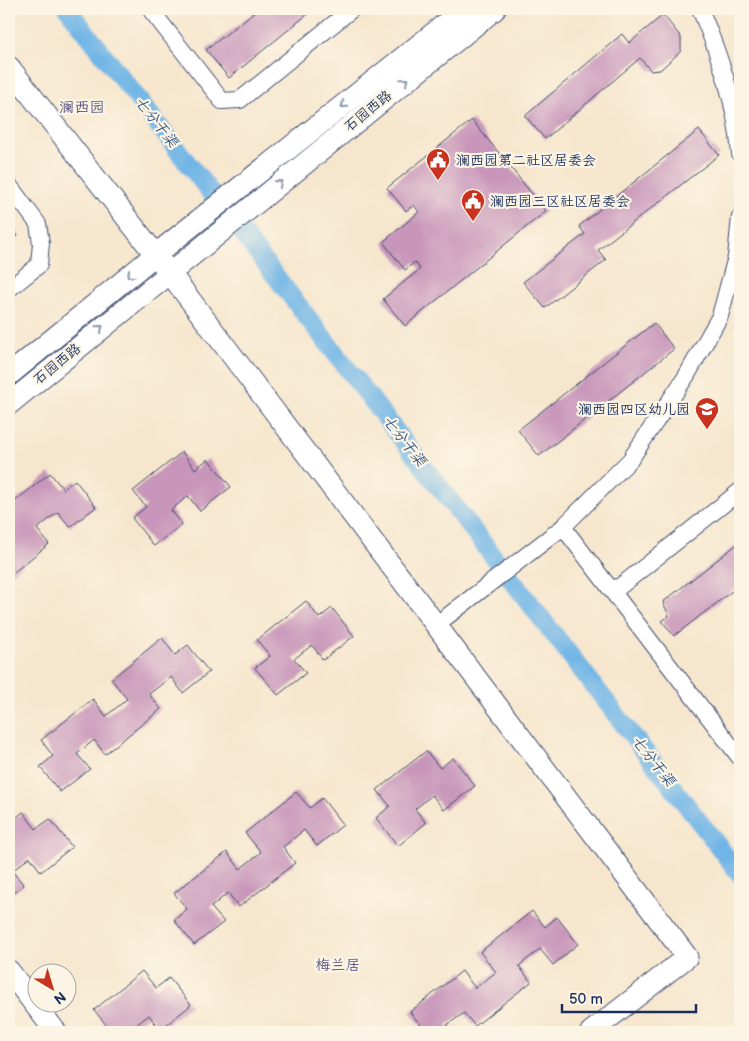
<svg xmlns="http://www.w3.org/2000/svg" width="749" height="1041" font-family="'Balsamiq Sans','LXGW WenKai TC',sans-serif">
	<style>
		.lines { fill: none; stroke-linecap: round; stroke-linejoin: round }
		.canal { stroke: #70b5e6; stroke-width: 19 }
		.building { fill: #c896ba }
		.minor-casing { stroke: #3c4a6f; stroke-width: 18 }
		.tertiary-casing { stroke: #3c4a6f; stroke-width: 23 }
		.minor { stroke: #fff; stroke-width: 16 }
		.tertiary { stroke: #fff; stroke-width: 21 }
		.oneway { stroke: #8d97ae }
		.labels { text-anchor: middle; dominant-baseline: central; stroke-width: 4.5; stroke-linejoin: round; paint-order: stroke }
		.street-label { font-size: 14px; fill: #1b2f5e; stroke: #fcf5e5 }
		.poi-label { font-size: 14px; fill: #1b2f5e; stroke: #fcf5e5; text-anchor: start }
		.neighbourhood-label { font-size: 15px; fill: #58537e; stroke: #fcf5e5 }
		.water-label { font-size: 15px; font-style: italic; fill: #355787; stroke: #fcf5e5 }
	</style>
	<rect width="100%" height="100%" fill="#fcf5e5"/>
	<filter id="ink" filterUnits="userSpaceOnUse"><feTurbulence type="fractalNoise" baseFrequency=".02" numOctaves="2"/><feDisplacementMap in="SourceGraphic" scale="10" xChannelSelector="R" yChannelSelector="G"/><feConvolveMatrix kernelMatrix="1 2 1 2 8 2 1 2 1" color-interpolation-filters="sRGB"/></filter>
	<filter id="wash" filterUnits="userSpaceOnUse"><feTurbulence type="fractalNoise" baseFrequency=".0096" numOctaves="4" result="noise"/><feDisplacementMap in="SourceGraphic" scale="20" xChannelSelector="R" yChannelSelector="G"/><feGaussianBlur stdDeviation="1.12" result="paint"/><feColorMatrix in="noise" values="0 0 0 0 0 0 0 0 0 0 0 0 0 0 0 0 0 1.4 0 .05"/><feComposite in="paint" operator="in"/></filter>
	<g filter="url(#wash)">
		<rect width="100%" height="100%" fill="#f6e6cd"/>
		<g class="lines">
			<path class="canal" d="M68 9C291 298 517 585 740 874"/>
		</g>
		<g id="blocks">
			<g class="building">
				<path d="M258 9H314L229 78 206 50Z"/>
				<path d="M663 15 681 37V51L660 70 651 71 640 58 545 139 525 116 622 34 629 43Z"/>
				<path d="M472 120 546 211 405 326 383 299 420 269 415 262 405 270 383 242 419 212 414 205 406 211 387 188Z"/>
				<path d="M699 130 719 155 598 250 606 260 545 308 523 282 585 234 579 226Z"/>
				<path d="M9 224 18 236 9 243Z"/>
				<path d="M654 323 674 349 539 456 518 430Z"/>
				<path d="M182 452 195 469 208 459 231 487 200 511 188 496 171 510 182 524 154 546 132 518 146 507 133 491Z"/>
				<path d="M50 473 63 489 75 480 96 507 70 527 58 512 37 529 49 544 9 576V538L14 534 9 527V506Z"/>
				<path d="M740 542V585L674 636 662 621 669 616 663 602Z"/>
				<path d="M306 601 319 618 332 608 354 636 323 660 312 645 294 659 306 673 278 695 255 668 270 656 257 640Z"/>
				<path d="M162 638 175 655 188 645 209 672 183 693 171 677 149 694 161 709 105 754 94 740 77 754 90 769 60 792 40 767 53 756 41 740 93 699 106 716 127 699 111 679Z"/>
				<path d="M426 751 440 768 453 758 475 786 444 810 432 795 415 809 426 823 398 846 376 818 390 806 377 790Z"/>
				<path d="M296 792 310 808 322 798 343 825 317 846 304 830 283 847 295 863 239 907 228 893 211 907 224 922 194 945 174 920 187 909 174 893 227 852 240 869 261 852 245 833Z"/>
				<path d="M23 812 36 829 50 819 72 847 41 872 30 857 12 871 24 885 9 896V824Z"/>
				<path d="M532 911 545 927 557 917 578 944 553 965 540 949 519 966 531 982 475 1026 464 1013 447 1025 452 1032H418L423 1028 410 1012 462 971 475 988 496 972 480 952Z"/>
				<path d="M142 971 156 988 169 978 191 1005 160 1030 149 1015 131 1029 134 1032H99L107 1026 94 1010Z"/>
			</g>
		</g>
	</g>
	<g filter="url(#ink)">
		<use href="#blocks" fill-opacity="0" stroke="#3c4a6f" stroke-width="1"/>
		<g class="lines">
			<g class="minor-casing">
				<g id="minor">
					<path d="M150 9 222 101 240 100 352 9"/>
					<path d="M700 9C720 56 736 103 740 154"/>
					<path d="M9 185 38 224 41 243 39 265 9 289"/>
					<path d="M563 527 609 587 618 588 740 491"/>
					<path d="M609 587 740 758"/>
					<path d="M436 625 563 527 630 460 687 375 720 316 736 257 740 217"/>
				</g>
			</g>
			<g class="tertiary-casing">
				<g id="tertiary">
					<path d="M9 67 169 272 687 957 591 1032"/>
					<path d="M9 375 155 255 464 9"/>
					<path d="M9 404 495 9"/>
					<path d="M9 971 56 1032"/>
				</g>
			</g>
			<use href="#minor" class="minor"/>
			<use href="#tertiary" class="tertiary"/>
		</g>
		<defs><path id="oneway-chevron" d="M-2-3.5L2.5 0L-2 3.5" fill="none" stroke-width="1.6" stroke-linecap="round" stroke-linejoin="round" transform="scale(1.25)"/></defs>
		<g class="oneway">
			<use href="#oneway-chevron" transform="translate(405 81) rotate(-39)"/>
			<use href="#oneway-chevron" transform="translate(344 105) rotate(141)"/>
			<use href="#oneway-chevron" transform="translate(279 183) rotate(-39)"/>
			<use href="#oneway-chevron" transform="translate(130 275) rotate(141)"/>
			<use href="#oneway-chevron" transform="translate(100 328) rotate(-39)"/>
		</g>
	</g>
	<defs>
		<g id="civic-pin" transform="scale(1.25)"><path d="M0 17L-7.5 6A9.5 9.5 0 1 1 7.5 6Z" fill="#c8321e" stroke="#fcf5e5"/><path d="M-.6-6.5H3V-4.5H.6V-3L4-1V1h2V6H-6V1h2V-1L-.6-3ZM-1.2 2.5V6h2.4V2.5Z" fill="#fff"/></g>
		<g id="school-pin" transform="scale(1.25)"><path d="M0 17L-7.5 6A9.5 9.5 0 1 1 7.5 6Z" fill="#c8321e" stroke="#fcf5e5"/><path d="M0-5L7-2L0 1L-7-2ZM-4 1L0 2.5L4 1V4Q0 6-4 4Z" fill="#fff"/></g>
	</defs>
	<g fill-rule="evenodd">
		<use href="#civic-pin" x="438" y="160"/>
		<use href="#civic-pin" x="473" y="201"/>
		<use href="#school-pin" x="707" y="409"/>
	</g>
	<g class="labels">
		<g class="street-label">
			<text transform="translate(368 111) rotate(-39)">石园西路</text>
			<text transform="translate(57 364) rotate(-39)">石园西路</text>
		</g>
		<g class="poi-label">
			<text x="456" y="160">澜西园第二社区居委会</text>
			<text x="490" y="201">澜西园三区社区居委会</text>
			<text x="690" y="409" text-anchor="end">澜西园四区幼儿园</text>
		</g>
		<g class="neighbourhood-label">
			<text x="82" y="107">澜西园</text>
			<text x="338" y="965">梅兰居</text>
		</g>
		<g class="water-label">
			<text transform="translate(156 122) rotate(52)">七分干渠</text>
			<text transform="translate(404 441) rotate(52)">七分干渠</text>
			<text transform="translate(653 761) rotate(52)">七分干渠</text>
		</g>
	</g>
	<rect width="749" height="1041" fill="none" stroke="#fcf5e5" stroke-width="30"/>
	<g transform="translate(52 988) rotate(142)"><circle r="24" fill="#fcf5e5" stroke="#a2a6af"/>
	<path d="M0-4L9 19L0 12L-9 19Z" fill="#c8321e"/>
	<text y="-8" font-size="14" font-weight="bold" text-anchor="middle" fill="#1b2f5e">N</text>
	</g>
	<path d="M562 1004v8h134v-8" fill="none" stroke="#1b2f5e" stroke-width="2.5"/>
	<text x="569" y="1004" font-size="15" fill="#1b2f5e" stroke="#fcf5e5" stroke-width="4" paint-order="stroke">50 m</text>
</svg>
